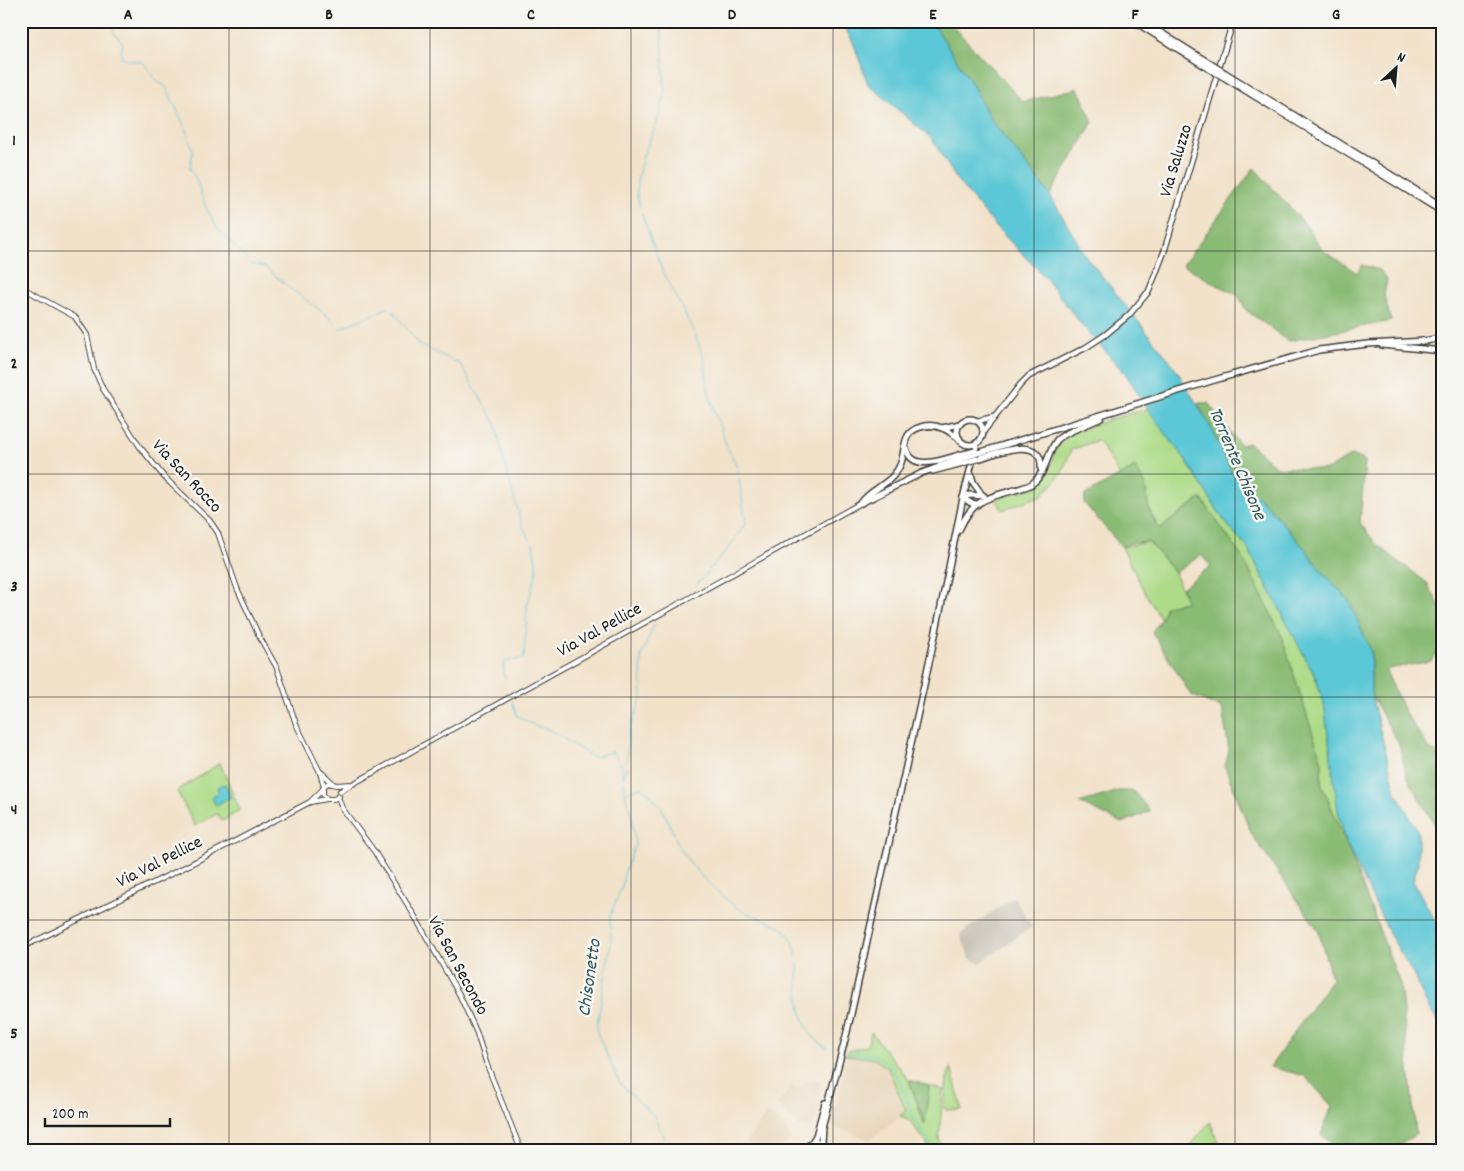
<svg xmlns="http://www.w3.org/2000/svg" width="1464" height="1171" font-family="Dekko,sans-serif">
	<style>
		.built { fill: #e7d4b7 }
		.industrial { fill: #cbc3b8 }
		.green { fill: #addb88; stroke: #647c52 }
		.forest { fill: #8abb74; stroke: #536c48 }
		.water { fill: #5cc7d6; stroke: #3c7279 }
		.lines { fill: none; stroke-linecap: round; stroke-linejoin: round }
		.stream { stroke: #5cc7d6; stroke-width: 1 }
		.tertiary-casing { stroke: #3c3a36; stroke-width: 6 }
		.secondary-casing { stroke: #3c3a36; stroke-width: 7 }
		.primary-casing { stroke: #3c3a36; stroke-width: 8 }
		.trunk-casing { stroke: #3c3a36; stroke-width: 8 }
		.tertiary { stroke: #fff; stroke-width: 4 }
		.secondary { stroke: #fff; stroke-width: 4.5 }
		.primary { stroke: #fff; stroke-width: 5 }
		.trunk { stroke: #fff; stroke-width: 5.5 }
		.primary-bridge-casing { stroke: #3c3a36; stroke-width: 8; stroke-linecap: butt }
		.trunk-bridge-casing { stroke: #3c3a36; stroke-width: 8; stroke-linecap: butt }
		.primary-bridge { stroke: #fff; stroke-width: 5 }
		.trunk-bridge { stroke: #fff; stroke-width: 5.5 }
		.grid { fill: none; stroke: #1c1c1c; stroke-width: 1; stroke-opacity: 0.55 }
		.labels { text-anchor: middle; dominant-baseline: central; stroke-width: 5; stroke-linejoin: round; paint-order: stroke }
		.street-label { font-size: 18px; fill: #1c1c1c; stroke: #f6f6f2 }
		.water-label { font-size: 19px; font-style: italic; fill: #32585d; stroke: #f6f6f2 }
		.neatline { fill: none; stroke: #1c1c1c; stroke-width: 2 }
		.grid-label { font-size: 16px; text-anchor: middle; font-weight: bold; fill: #1c1c1c }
	</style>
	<rect width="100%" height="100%" fill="#f6f6f2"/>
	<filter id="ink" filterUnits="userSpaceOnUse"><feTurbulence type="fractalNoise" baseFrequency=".02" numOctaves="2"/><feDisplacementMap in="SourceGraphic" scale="10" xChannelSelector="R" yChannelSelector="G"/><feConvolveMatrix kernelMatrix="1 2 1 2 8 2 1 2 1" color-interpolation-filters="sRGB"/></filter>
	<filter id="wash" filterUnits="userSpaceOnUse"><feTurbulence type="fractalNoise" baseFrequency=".0096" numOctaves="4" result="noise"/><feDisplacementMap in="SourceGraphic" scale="20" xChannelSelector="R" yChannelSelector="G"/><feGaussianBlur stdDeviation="1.12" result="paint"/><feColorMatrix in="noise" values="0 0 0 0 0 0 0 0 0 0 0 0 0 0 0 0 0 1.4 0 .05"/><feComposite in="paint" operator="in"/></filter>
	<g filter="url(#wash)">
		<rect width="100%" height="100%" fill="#f2e2ca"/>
		<g class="built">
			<path d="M845 1055 875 1059 888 1068 906 1112 870 1140 830 1125 844 1071 842 1065Z"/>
			<path d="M811 1079 820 1081 817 1113 812 1126 807 1128 801 1127 776 1105 792 1086 796 1088Z"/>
			<path d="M767 1113 780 1121 786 1128 790 1138 782 1150H756L746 1143Z"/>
		</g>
		<path class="industrial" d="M1014 897 1032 927 980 963 970 959 960 934Z"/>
		<g class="green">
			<path d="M1148 409 1185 459 1225 522 1247 547 1315 676 1324 703 1339 815 1347 845 1321 783 1322 762 1202 499 1159 529 1149 510 1145 483 1135 468 1120 476 1098 440 1071 450 1061 475 1042 495 1003 510 996 499 1038 486 1048 473 1057 446 1070 434 1110 419Z"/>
			<path d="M1149 542 1175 573 1187 602 1166 606 1161 619 1145 593 1122 547Z"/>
			<path d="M220 763 240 810 223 821 217 814 195 826 177 791Z"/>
			<path d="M871 1032 909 1080 924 1123 929 1086 943 1090 939 1140 944 1150H930L926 1142 908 1119 900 1116 906 1111 888 1068 875 1059 845 1055 848 1051 867 1046Z"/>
			<path d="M951 1067 962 1109 946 1110 944 1108 947 1079Z"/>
			<path d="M1210 1122 1218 1142 1212 1150H1187Z"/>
		</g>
		<g class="forest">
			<path d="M930 21H948L1023 102 1078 88 1093 122 1050 195 991 120 972 84 933 23Z"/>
			<path d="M1254 168 1304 223 1324 251 1357 273 1362 265 1380 270 1387 280 1384 295 1391 321 1288 341 1246 310 1238 295 1217 285 1183 265Z"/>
			<path d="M1198 403H1208L1240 445 1249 443 1276 467 1327 470 1352 455 1365 461 1360 523 1376 544 1426 582 1443 611V643L1432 661 1388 669 1386 671 1404 711 1430 750 1443 755V839L1407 777 1399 744 1371 695V651L1306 550 1265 503 1233 475Z"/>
			<path d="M1135 467 1145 483 1149 510 1159 529 1201 498 1244 560 1281 634 1322 762 1321 783 1347 845 1400 984 1416 1134 1390 1150H1340L1321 1135 1332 1106 1305 1076 1270 1067 1332 979 1318 930 1252 835 1225 767 1229 751 1222 708 1191 695 1152 632 1161 619 1166 606 1186 602 1182 588 1211 566 1201 555 1175 573 1149 542 1130 543 1122 547 1084 503 1085 495Z"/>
			<path d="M1119 791H1133L1150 811 1122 823 1079 803Z"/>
			<path d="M909 1080 929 1086 925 1124Z"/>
		</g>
		<g class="water">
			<path d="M841 21H930L933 23 972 84 991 120 1050 195 1085 255 1174 366 1209 424 1233 475 1265 503 1306 550 1319 568 1349 601 1371 651V695L1396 792 1418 832V864L1413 881 1443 935V1028L1429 1009 1412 972 1390 935 1347 845 1338 812 1324 703 1315 676 1247 547 1225 522 1185 459 1154 418 1125 373 1085 329 1043 275 996 227 957 180 932 139 868 84 853 42Z"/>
			<path d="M225 784 231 797 216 805 211 797 219 792 217 787Z"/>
		</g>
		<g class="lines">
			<g class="stream">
				<path d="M114 21V33L123 43 121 53 122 57 127 60 143 62 157 81 166 87 184 125 193 151 190 168 197 181 205 206 217 228 247 259"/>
				<path d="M640 207 637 197V180L643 155 657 123 665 95 661 21"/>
				<path d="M642 214 661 267 693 330 704 358 710 398 725 442 737 467 738 473"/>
				<path d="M251 264 265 267 292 290 324 313 341 329C355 320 372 316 387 308"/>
				<path d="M392 310 420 345 460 364 496 424 504 463 522 525 530 539"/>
				<path d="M695 586 726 551 746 524 739 479"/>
				<path d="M505 679 503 667 505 662 524 658 527 606 537 570 533 544"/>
				<path d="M512 701 517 716 534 725 550 730 593 757 613 752 622 766 625 792 632 818 635 845 625 870 622 886 610 916 611 943 596 1030 620 1084 654 1116 669 1150"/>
				<path d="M624 776 626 770 628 735 642 697 641 656 655 623"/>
				<path d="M626 792 641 787 644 788 661 807 674 834"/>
				<path d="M675 837C685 863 716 892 738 908 754 919 781 920 791 938 794 943 795 950 797 956"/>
				<path d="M798 964C798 993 797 1032 827 1048"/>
				<path d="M845 1053C856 1054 869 1052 879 1057 900 1069 904 1097 913 1117 919 1128 928 1138 933 1150"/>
			</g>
		</g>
	</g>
	<g filter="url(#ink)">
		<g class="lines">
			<g class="tertiary-casing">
				<g id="tertiary">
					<path d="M21 287 75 317 87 335 94 369 103 389 140 447 165 478 210 521 218 533 237 588 259 636 277 668 296 724 319 770 324 786"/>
					<path d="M321 772 332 782"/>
					<path d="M340 791 861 503"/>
					<path d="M339 796 334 799H327L323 794V787L328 783 337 785 350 784"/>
					<path d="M338 797 342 808 374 851 414 915 459 994 476 1031 487 1065 521 1150"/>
					<path d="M310 802 322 790"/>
					<path d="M21 948 185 867 310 802 327 799"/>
				</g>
			</g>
			<g class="secondary-casing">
				<g id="secondary">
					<path d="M977 421 994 417"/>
					<path d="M983 432 1021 384 1029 376 1085 348 1105 335 1129 315 1149 291 1164 252 1233 21"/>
				</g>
			</g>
			<g class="primary-casing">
				<g id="primary">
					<path d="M1382 345 1443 351"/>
					<circle cx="970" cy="432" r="13"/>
					<path d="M942 428 960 424"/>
					<path d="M906 448C912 474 946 458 963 454"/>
					<path d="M978 453 1211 381 1319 350 1367 344 1427 341"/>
					<path d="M977 459C995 454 1044 433 1041 469"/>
					<path d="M933 471 963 463"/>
					<path d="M971 474 973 482 982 495"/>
					<path d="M963 498 969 495 984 496"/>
					<path d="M963 498 971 503 976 504"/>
					<path d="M863 502 922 473 963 458"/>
					<path d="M861 503C869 491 884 486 893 476 904 464 902 454 906 440 910 426 930 423 942 428 948 430 953 435 959 438"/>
					<path d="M959 530C972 500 986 498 1015 490 1021 488 1028 487 1033 483 1046 473 1047 453 1057 440 1064 432 1090 424 1101 418"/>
					<path d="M812 1142 816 1136 825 1103"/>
					<path d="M821 1142 822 1127 847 1032 936 631 963 498 977 443"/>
					<path d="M807 1150 809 1145 815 1141 823 1144 826 1150"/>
				</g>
			</g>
			<g class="trunk-casing">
				<g id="trunk">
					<path d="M1134 21 1210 69"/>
					<path d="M1142 21 1212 65"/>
					<path d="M1225 73 1443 207"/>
					<path d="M1224 77 1443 212"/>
					<path d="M1423 341 1443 338"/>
				</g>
			</g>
			<use href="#tertiary" class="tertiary"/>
			<use href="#secondary" class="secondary"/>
			<use href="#primary" class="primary"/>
			<use href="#trunk" class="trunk"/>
			<g class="primary-bridge-casing">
				<g id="primary-bridge">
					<path d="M963 454 975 451"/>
					<path d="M963 458 978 453"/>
					<path d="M963 463 977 459"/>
				</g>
			</g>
			<g class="trunk-bridge-casing">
				<g id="trunk-bridge">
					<path d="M1212 65 1225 73"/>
					<path d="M1210 69 1224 77"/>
				</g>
			</g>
			<use href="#primary-bridge" class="primary-bridge"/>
			<use href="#trunk-bridge" class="trunk-bridge"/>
		</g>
	</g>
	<path class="grid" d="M229 21V1150M430 21V1150M631 21V1150M833 21V1150M1034 21V1150M1235 21V1150M21 251H1443M21 474H1443M21 697H1443M21 920H1443"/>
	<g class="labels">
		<g class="street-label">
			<text transform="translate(1177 161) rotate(-73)">Via Saluzzo</text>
			<text transform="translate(186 477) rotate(47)">Via San Rocco</text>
			<text transform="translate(600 631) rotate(-29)">Via Val Pellice</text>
			<text transform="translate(160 863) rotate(-27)">Via Val Pellice</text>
			<text transform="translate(457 966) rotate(62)">Via San Secondo</text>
		</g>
		<g class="water-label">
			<text transform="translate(1236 464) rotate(67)">Torrente Chisone</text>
			<text transform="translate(591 978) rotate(-82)">Chisonetto</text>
		</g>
	</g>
	<rect width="1464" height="1171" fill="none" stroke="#f6f6f2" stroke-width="55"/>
	<g transform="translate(1396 68) rotate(26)" stroke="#f6f6f2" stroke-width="4" paint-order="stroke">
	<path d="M0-4L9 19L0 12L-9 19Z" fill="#1c1c1c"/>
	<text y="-8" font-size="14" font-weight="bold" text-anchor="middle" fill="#1c1c1c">N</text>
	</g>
	<path d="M45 1118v8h125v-8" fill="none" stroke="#1c1c1c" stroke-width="2.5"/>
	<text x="52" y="1118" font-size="15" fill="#1c1c1c" stroke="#f6f6f2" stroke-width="4" paint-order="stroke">200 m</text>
	<rect x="28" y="28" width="1408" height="1116" class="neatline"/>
	<g class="grid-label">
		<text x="128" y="19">A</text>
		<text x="329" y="19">B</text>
		<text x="531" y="19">C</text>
		<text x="732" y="19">D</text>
		<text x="933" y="19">E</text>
		<text x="1135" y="19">F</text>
		<text x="1336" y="19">G</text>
		<text x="14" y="145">1</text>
		<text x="14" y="368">2</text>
		<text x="14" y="591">3</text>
		<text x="14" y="814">4</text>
		<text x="14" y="1038">5</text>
	</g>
</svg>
